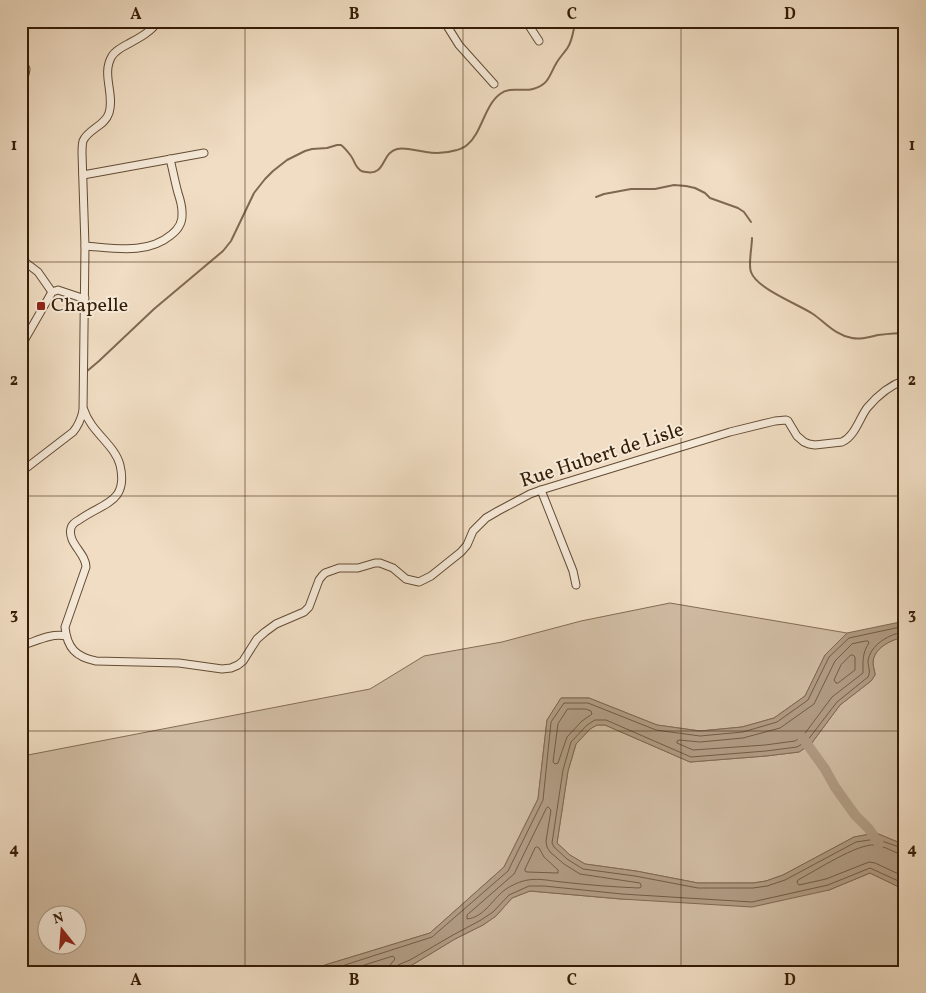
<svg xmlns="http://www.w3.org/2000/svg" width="926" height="993" font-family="Vollkorn,serif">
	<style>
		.green { fill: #d0bca3; stroke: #826c54; fill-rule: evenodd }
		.water { fill: #b09b83; stroke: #7f6851 }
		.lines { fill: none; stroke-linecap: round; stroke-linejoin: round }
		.shore { stroke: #725c44; stroke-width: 1 }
		.stream { stroke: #7f6851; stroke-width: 2 }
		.river { stroke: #b09b83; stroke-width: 10 }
		.minor-casing { stroke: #644c35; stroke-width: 9 }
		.minor { stroke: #f5e9d8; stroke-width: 7 }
		.grid { fill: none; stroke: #351c06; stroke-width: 1; stroke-opacity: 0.55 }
		.poi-dot { fill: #8f2418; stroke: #f5e9d8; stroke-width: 2 }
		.labels { text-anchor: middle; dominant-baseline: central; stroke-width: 4; stroke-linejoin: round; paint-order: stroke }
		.poi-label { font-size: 20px; fill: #351c06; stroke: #f5e9d8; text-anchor: start }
		.street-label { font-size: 20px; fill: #351c06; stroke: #f5e9d8 }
		.neatline { fill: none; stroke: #351c06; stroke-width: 2 }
		.grid-label { font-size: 16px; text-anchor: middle; font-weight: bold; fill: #351c06 }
	</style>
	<rect width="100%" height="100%" fill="#f0ddc3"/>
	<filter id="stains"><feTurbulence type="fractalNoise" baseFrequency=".004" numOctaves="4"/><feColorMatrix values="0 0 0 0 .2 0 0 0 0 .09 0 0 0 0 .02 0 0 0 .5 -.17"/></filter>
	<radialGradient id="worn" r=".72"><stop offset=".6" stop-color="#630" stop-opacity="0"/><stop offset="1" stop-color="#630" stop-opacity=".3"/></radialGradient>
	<g class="green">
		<path d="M670 603 847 633 825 655 805 696 774 718 742 727 700 731 657 725 589 698H561L547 720 538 799 504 867 430 933 325 965 311 972H21V747L28 755 370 689 424 656 502 642 581 621ZM48 916H78V946H48Z"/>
		<path d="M902 637H905V845L876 833 854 837 783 875 766 881 753 883H698L636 871 585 864 570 855 557 843 568 771 576 744 590 729 597 725H605L690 762 766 756 799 752 811 744 840 705 871 681 875 675C875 671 873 667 873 663 873 648 890 641 902 637Z"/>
		<path d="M870 873 905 890V972H623L619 970 616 972H395L412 965 455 939 483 925 496 916 512 898 530 891 621 899 829 890Z"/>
	</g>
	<path class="water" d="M905 621V637C892 639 873 648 873 663 873 667 875 671 875 675L871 681 840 705 811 744 799 752 766 756 690 762 605 725H597L590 729 576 744 568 771 557 843 570 855 585 864 636 871 698 883H753L766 881 783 875 854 837 876 833 905 845V890L870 873 829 890 752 907 621 899 530 891 512 898 496 916 483 925 455 939 412 965 395 972H311L325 965 430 933 504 867 538 799 547 720 561 698H589L657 725 700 731 742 727 774 718 805 696 825 655 847 633Z"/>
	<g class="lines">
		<g class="shore">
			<path d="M905 632C890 633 870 645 868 661 868 667 871 671 868 677L837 702 807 741 797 747 766 751 691 757 606 720H595L587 725 571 742 563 770 552 843 554 847 567 859 583 869 635 876 698 888H753L767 886 785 880 856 842 876 839 905 849"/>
			<path d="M866 641H868L869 643C862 653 863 662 863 673L832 697 803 736 795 741 765 745 693 750 677 743V741L679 740 700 742 743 738 780 728 814 704 835 661 852 644Z"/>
			<path d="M851 655H853L855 657V670L838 683H836L834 680 841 665Z"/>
			<path d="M568 709H586L591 711 592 714 582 721 567 737 558 763 555 764 553 762 558 724Z"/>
			<path d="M548 807 551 810 546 841 547 847 550 852 564 864 580 874 640 883 641 885V887L639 888C614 887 588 885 562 882 551 881 539 878 528 880 521 881 512 885 506 889 493 898 485 917 467 919V915L514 874 546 809Z"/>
			<path d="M537 847 539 848 544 857 558 870V873L527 872 525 871V869L535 848Z"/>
			<path d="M905 855C895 854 886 846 875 845 858 843 815 871 798 880L797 882 799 885 826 879 869 862 875 863 905 877"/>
			<path d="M323 972 432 937 508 871 543 800 551 722 564 703H588L656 730 700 736 743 732 777 722 808 700 829 657 849 638 905 626"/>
			<path d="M342 972 393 956 395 959 390 965 389 972"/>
			<path d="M396 972V968L398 965 410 960 453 935 481 920 493 912 509 895 529 886H544L622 894 752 902 828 885 870 868 905 884"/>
		</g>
		<g class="stream">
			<path d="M596 197 604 194 631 189H655L674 185 686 186 695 188 705 193 710 198 738 208 744 212 751 222"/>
			<path d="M752 238C752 247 748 265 751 272 757 289 798 304 813 314 826 323 835 335 852 338 861 340 869 337 878 335 887 334 896 333 905 333"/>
			<path d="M86 372 99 361 154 309 223 251 231 241 254 193 265 179 273 171 287 160 305 151 312 149 327 148 337 145H341C345 148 348 152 351 156 354 160 355 166 359 169 360 171 364 172 366 172 386 176 381 153 397 149 407 147 416 151 426 152 437 154 447 153 457 150 460 149 464 148 467 145 482 133 484 106 500 94 510 86 522 92 533 89 550 84 549 75 557 62 560 57 565 52 568 47 573 39 573 29 576 21"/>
		</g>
		<path class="river" d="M802 737 825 769 835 787 855 815 869 829 879 844"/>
		<g class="minor-casing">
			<g id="minor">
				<path d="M444 21 459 45 494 84"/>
				<path d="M526 21 539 41"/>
				<path d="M21 58 26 69 23 84 21 85"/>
				<path d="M83 175 204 153"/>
				<path d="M85 246C114 248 147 255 171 235 179 229 183 222 182 212 182 206 180 199 178 193 175 182 173 171 170 159"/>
				<path d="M21 259 38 272 52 292"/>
				<path d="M21 346 52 292 58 290 82 298H85"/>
				<path d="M83 411 84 410C91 432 115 445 120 465 129 503 102 503 79 520 75 522 72 524 71 528 67 543 86 553 86 567L65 627C67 648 76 657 96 661L179 663 222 669 231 668 238 665 243 661 257 639 265 632 276 624 304 612 309 607 319 580 322 576 325 573 339 568H358L375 563H380L393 568 406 579 419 582 431 576 461 552 467 545 473 531 486 518 498 511 530 494 541 490 730 432 775 421 786 420 788 421 797 436 804 442 809 444 815 445 842 442C855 436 859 419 867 408 877 396 891 385 905 380"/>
				<path d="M21 472 73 432C79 425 81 419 83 411L85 246 82 153C82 149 82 145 83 141 88 129 105 126 109 113 115 94 101 74 112 56 116 50 122 47 128 44 139 38 151 32 158 21"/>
				<path d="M541 490 573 571 576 585"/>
				<path d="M21 646C37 641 50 633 66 636"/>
			</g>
		</g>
		<use href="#minor" class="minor"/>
	</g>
	<path class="grid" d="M245 21V972M463 21V972M681 21V972M21 262H905M21 496H905M21 731H905"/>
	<rect class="poi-dot" x="36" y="301" width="10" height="10" rx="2.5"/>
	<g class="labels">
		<g class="poi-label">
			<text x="51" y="306">Chapelle</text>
		</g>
		<g class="street-label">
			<text transform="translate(602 456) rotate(-18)">Rue Hubert de Lisle</text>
		</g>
	</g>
	<rect width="926" height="993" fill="none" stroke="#f0ddc3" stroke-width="55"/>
	<g transform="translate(62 930) rotate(343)"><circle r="24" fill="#f5e9d8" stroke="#a89784"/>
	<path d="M0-4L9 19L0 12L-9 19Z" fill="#8f2418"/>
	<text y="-8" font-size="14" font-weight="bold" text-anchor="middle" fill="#351c06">N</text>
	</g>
	<rect x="28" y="28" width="870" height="938" class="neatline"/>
	<g class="grid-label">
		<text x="136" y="19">A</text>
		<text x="354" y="19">B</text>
		<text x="572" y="19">C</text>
		<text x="790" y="19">D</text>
		<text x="14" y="150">1</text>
		<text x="912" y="150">1</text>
		<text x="14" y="385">2</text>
		<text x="912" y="385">2</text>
		<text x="14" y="619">3</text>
		<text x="912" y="619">3</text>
		<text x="14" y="854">4</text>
		<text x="912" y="854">4</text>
		<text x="136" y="985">A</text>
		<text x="354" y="985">B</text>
		<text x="572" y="985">C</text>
		<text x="790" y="985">D</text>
	</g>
	<rect width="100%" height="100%" filter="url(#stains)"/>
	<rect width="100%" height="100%" fill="url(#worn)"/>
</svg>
